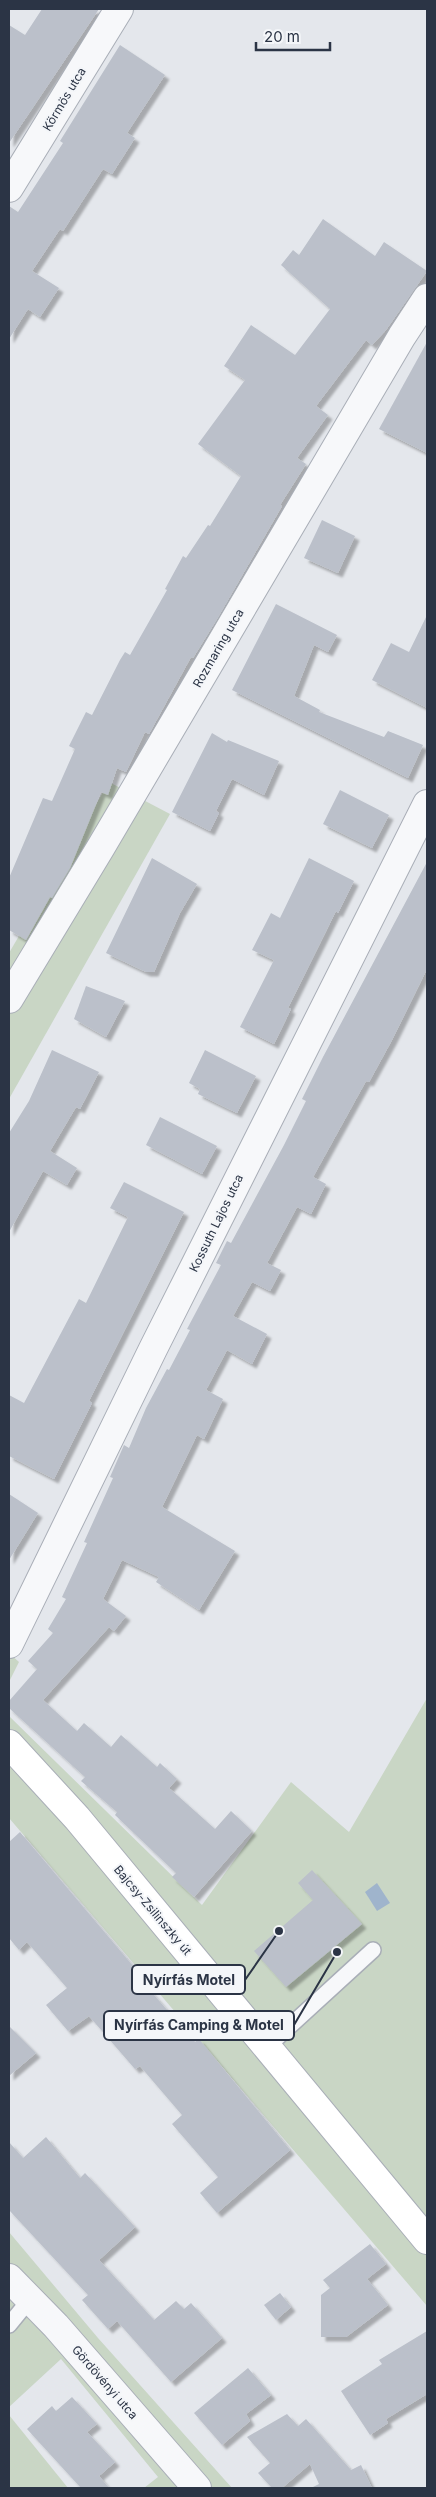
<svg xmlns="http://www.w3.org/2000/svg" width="436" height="2497" font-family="Inter,sans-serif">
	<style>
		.green { fill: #c9d6c5 }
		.water { fill: #9fb4cc }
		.building { fill: #bbc0ca; filter: url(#shadow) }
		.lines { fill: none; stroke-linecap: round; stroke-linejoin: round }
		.service-casing { stroke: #a9aeb7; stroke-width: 18 }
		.minor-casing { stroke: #a9aeb7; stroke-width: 30 }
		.secondary-casing { stroke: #a9aeb7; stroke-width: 30 }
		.service { stroke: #f7f8fa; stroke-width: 15 }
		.minor { stroke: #f7f8fa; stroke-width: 28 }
		.secondary { stroke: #fff; stroke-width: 28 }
		.labels { text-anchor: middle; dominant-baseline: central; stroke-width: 4; stroke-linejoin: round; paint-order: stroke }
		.street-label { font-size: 12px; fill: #2b3445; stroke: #f4f6f9 }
		.leader { fill: none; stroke: #2b3445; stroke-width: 2 }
		.callout-dot { fill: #2b3445; stroke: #f4f6f9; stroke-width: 2 }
		.callout { fill: #f4f6f9; stroke: #2b3445; stroke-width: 2 }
		.callout-label { font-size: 14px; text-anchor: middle; font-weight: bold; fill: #2b3445 }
	</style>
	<defs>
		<filter id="shadow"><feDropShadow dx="4.5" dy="4.5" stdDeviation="1" flood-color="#0004"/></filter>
	</defs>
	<rect width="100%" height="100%" fill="#e4e7ec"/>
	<g class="green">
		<path d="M109 782 170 814 9 1099V953Z"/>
		<path d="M9 1653 19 1662 9 1682Z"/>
		<path d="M427 1698V2306L9 1818V1716L202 1905 291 1782 349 1832Z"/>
		<path d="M9 2232 98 2338 232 2488H144L158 2477 61 2359 9 2407Z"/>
		<path d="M9 2415 68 2488H9Z"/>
	</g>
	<path class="water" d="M377 1883 390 1903 377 1911 365 1892Z"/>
	<g class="building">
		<path d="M42 9H99L9 143V25L25 35Z"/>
		<path d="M120 45 165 75 127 133 135 138 112 174 103 169 63 231 60 229 32 271 59 288 40 317 28 309 9 339V206L18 212 63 143 60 141Z"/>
		<path d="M323 219 375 256 384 242 427 271 386 330 372 345 366 340 316 406 328 415 297 458 306 464 280 505 282 506 217 619 193 658 191 657 149 734 145 732 126 772 117 768 108 795 101 792 70 868 52 898 50 897 26 940 9 930V878L43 798 52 801 75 749 69 746 86 712 92 715 120 660 125 652 130 655 167 590 165 589 183 556 186 558 208 525 210 526 241 476 198 444 245 380 224 366 251 325 295 355 330 309 281 265 293 250 299 255Z"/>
		<path d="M427 342V453L379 429Z"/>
		<path d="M322 520 355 536 338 573 304 558Z"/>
		<path d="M276 604 337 635 328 652 314 645 294 696 320 710 319 712 384 737 388 731 423 745 408 778 232 690Z"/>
		<path d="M427 615V708L372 680 391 643 409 652Z"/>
		<path d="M212 733 227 742 228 740 279 761 264 795 232 779 216 811 219 813 210 831 172 812Z"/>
		<path d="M340 790 389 815 372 848 323 824Z"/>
		<path d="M152 858 197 884 180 913 154 972H146L106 953Z"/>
		<path d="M309 858 354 881 338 913 336 911 288 1008 291 1009 274 1044 240 1027 274 960 252 950 271 913 280 918Z"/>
		<path d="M427 862V969L392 1040 369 1082 366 1081 313 1177 326 1184 311 1214 297 1207 267 1263 281 1270 270 1291 252 1282 233 1316 267 1334 252 1364 227 1350 206 1390 223 1399 204 1439 197 1435 162 1507 235 1551 199 1610 156 1582 159 1577 122 1560 103 1599 126 1616 114 1631 109 1627 43 1700 77 1731 84 1723 111 1747 121 1735 157 1767 160 1763 177 1779 169 1788 215 1829 231 1811 252 1831 194 1897 172 1877 176 1873 115 1815 117 1812 81 1781 85 1777 9 1708V1701L37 1669 28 1661 53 1633 48 1629 66 1599 62 1597 87 1543 84 1542 113 1478 110 1477 124 1445 129 1448 146 1408 167 1369 169 1370 190 1330 187 1329 221 1265 216 1263 227 1241 231 1243 284 1145 306 1101 302 1099 323 1057Z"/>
		<path d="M86 986 125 1001 106 1037 74 1019Z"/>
		<path d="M52 1050 99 1072 80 1109 76 1107 50 1151 77 1168 67 1185 43 1171 9 1232V1133L29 1101Z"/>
		<path d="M205 1050 256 1076 237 1113 198 1094 200 1089 189 1083Z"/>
		<path d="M160 1117 217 1146 202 1174 146 1145Z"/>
		<path d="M124 1182 184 1212 89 1401 92 1403 54 1479 9 1456V1395L24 1403 79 1299 86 1303 128 1217 110 1208Z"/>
		<path d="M9 1494 38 1513 9 1560Z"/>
		<path d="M20 1832 149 1985 147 1987 195 2042 199 2039 290 2150 217 2213 200 2193 218 2177 172 2124 182 2115 140 2066 135 2069 89 2016 68 2031 46 2005 67 1988 27 1942 19 1950 9 1938V1842Z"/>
		<path d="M312 1870 362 1924 286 1987 254 1951 313 1900 298 1883Z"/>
		<path d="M9 2026 36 2053 9 2076Z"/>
		<path d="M46 2137 80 2178 85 2173 135 2227 99 2260 154 2320 176 2301 184 2309 191 2303 222 2338 171 2382 117 2321 108 2329 82 2300 88 2295 9 2210V2142L23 2158Z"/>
		<path d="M370 2244 386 2264 367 2279 388 2305 346 2337H321V2295L330 2288 323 2280Z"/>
		<path d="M280 2293 291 2307 276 2320 264 2305Z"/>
		<path d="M427 2331V2394L386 2419 388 2423 370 2435 341 2391 382 2364 379 2360Z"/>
		<path d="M248 2368 271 2395 246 2414 250 2421 222 2445 194 2413Z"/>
		<path d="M72 2397 97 2424 87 2432 115 2462 99 2476 109 2488H81L27 2429 52 2406 56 2411Z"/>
		<path d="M287 2414 298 2426 306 2419 351 2470 361 2465 372 2488H311L319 2484 310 2464 282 2488H272L258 2473 270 2463 247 2437Z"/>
	</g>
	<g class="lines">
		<g class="service-casing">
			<g id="service">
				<path d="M267 2047 373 1950"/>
				<path d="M9 2325 31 2298"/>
			</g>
		</g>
		<g class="minor-casing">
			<g id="minor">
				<path d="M9 188 119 9"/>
				<path d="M9 999 101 847 402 336 427 298"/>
				<path d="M9 1644 153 1349 427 804"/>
				<path d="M9 2278 56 2326 197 2488"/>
			</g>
		</g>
		<g class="secondary-casing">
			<path id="secondary" d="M9 1744 77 1818 427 2240"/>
		</g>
		<use href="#service" class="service"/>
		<use href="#minor" class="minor"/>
		<use href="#secondary" class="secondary"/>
	</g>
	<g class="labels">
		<g class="street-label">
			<text transform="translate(64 99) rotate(-59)">Körmös utca</text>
			<text transform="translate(218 648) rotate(-60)">Rozmaring utca</text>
			<text transform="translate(216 1223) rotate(-64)">Kossuth Lajos utca</text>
			<text transform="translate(153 1910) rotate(50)">Bajcsy-Zsilinszky út</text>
			<text transform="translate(105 2382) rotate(49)">Gördövényi utca</text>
		</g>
	</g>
	<path class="leader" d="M279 1931L245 1980M337 1952L294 2025"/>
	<g class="callout-dot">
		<circle cx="279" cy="1931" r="5"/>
		<circle cx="337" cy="1952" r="5"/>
	</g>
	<g class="callout">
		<rect x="132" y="1965" width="113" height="29" rx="5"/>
		<rect x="104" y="2011" width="190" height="29" rx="5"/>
	</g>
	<g class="callout-label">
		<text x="189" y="1985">Nyírfás Motel</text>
		<text x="199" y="2030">Nyírfás Camping &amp; Motel</text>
	</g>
	<rect width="436" height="2497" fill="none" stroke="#2b3445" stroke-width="20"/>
	<path d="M256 42v8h74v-8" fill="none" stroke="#2b3445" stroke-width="2.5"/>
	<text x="264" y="42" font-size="15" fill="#2b3445" stroke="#f4f6f9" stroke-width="4" paint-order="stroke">20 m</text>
</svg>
